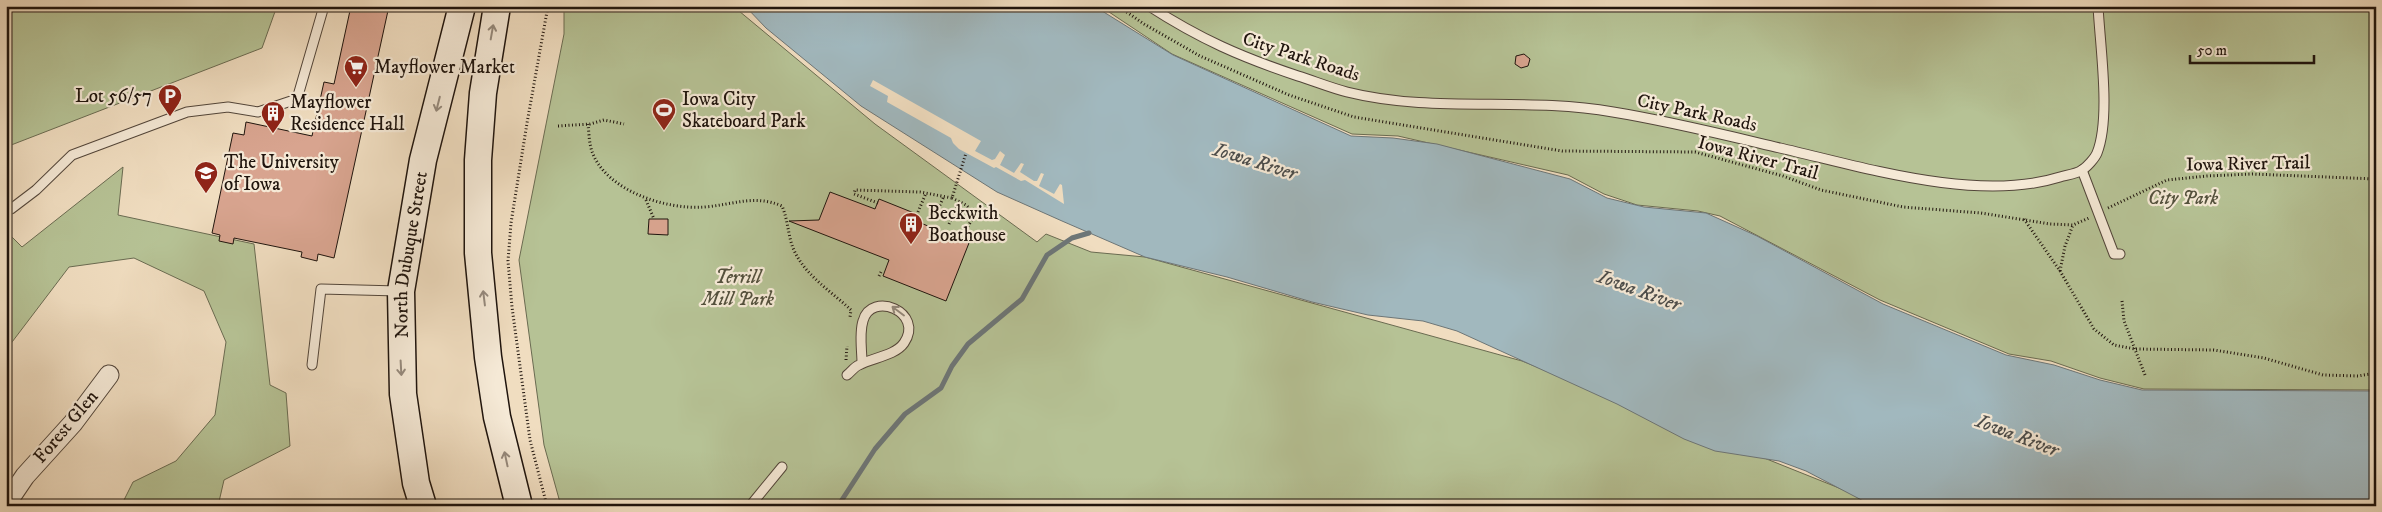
<svg xmlns="http://www.w3.org/2000/svg" width="2382" height="512" font-family="'IM FELL DW Pica',serif">
	<style>
		.green { fill: #b6c295; stroke: #6a6b51 }
		.water { fill: #a1b8be; stroke: #6d7677 }
		.pier { fill: #f0ddc0 }
		.lines { fill: none; stroke-linecap: round; stroke-linejoin: round }
		.stream { stroke: #6d7677; stroke-width: 5 }
		.building { fill: #d8a48f; stroke: #1f140d }
		.lane-casing { stroke: #53463a; stroke-width: 11 }
		.street-casing { stroke: #53463a; stroke-width: 21 }
		.secondary-casing { stroke: #1f140d; stroke-width: 29 }
		.path { stroke: #1f140d; stroke-width: 3; stroke-dasharray: 1 2.5; stroke-linecap: butt }
		.lane { stroke: #f5e9d6; stroke-width: 9 }
		.street { stroke: #f5e9d6; stroke-width: 19 }
		.secondary { stroke: #f5e9d6; stroke-width: 26 }
		.oneway { stroke: #95897c }
		.labels { text-anchor: middle; dominant-baseline: central; stroke-width: 4.5; stroke-linejoin: round; paint-order: stroke }
		.street-label { font-size: 19px; fill: #1f140d; stroke: #f5e9d6 }
		.poi-label { font-size: 19px; fill: #1f140d; stroke: #f5e9d6; text-anchor: start }
		.park-label { font-size: 19px; font-style: italic; fill: #54513d; stroke: #f5e9d6 }
		.water-label { font-size: 20px; font-style: italic; fill: #4c4d4b; stroke: #f5e9d6 }
	</style>
	<rect width="100%" height="100%" fill="#f0ddc0"/>
	<filter id="stains"><feTurbulence type="fractalNoise" baseFrequency=".004" numOctaves="4"/><feColorMatrix values="0 0 0 0 .2 0 0 0 0 .09 0 0 0 0 .02 0 0 0 .5 -.17"/></filter>
	<radialGradient id="worn" r=".72"><stop offset=".6" stop-color="#630" stop-opacity="0"/><stop offset="1" stop-color="#630" stop-opacity=".3"/></radialGradient>
	<g class="green">
		<path d="M6 6H277L262 48 6 147Z"/>
		<path d="M564 6H733L875 124 1037 242 1046 234 1091 252 1145 257 1522 361 1884 506H561L544 445 519 260 564 34Z"/>
		<path d="M1100 6H2376V390L2144 389 2100 378 2051 361 2009 354 1880 300 1720 216 1698 211 1637 205 1604 194 1568 175 1398 136 1352 134 1172 54Z"/>
		<path d="M123 167 118 215 254 244 270 385 286 393 290 446 224 480 218 506H121L133 482 176 461 215 415 226 342 204 291 134 258 69 267 6 350V231L22 247Z"/>
	</g>
	<path class="water" d="M745 6H1094L1173 55 1351 136 1393 138 1437 144 1570 179 1607 198 1644 207 1706 213 1757 236 1883 304 2006 355 2054 365 2100 380 2142 390 2376 391V506H1873L1806 471 1779 461 1715 451 1684 439 1617 404 1457 331 1423 321 1368 315 1312 302 1227 277 1145 257 1062 221 997 192 861 106 766 28Z"/>
	<path class="pier" d="M873 80 981 141 975 151 992 160 995 159 1000 151 1005 155 1000 165 1014 173 1021 163 1024 164 1020 172 1034 181H1037L1041 173 1044 174 1039 186 1054 194 1060 184 1062 185 1064 204 1025 180 1021 181 996 167 994 168 959 149 953 143 951 138 887 102 888 96 870 86Z"/>
	<g class="lines">
		<path class="stream" d="M838 506 875 449 905 414 941 388 952 366 968 344 1022 299 1047 255 1072 238 1089 233"/>
	</g>
	<g class="building">
		<path d="M351 6H389L334 258 318 254 317 261 301 257 302 252 234 238 233 244 219 241 220 235 212 233 233 133 244 135 246 122 312 136 324 82 334 84Z"/>
		<path d="M1524 54 1530 59 1528 66 1521 68 1515 64 1516 56Z"/>
		<path d="M830 192 875 209 879 199 914 213 911 219 969 243 946 301 883 276 889 260 789 221 819 220Z"/>
		<path d="M649 219H668V235L648 234Z"/>
	</g>
	<g class="lines">
		<g class="lane-casing">
			<g id="lane">
				<path d="M1149 6C1200 39 1241 57 1298 76 1314 81 1331 88 1347 92 1435 114 1525 96 1613 112 1669 121 1725 135 1780 148 1863 167 1977 203 2060 177 2067 175 2076 174 2082 170 2087 167 2095 158 2097 153 2111 118 2100 46 2098 6"/>
				<path d="M2082 170 2114 254H2120"/>
				<path d="M11 209 36 190 72 155 187 112 228 107 258 112 297 99 324 6"/>
				<path d="M312 365 321 289 398 291"/>
				<path d="M847 375C851 372 854 367 859 365 871 358 895 356 904 343 925 312 871 290 863 321 859 333 862 351 862 363"/>
				<path d="M750 506 782 467"/>
			</g>
		</g>
		<g class="street-casing">
			<path id="street" d="M6 504 25 476 73 423 109 375"/>
		</g>
		<g class="secondary-casing">
			<g id="secondary">
				<path d="M497 6 483 93 478 160V253L488 357 497 417 519 506"/>
				<path id="s1" d="M423 506 416 483 403 394 401 291 423 160 462 6"/>
			</g>
		</g>
		<g class="path">
			<path d="M1118 6 1144 24 1200 56 1289 95 1354 117 1562 151 1695 152 1783 176 1821 190 1903 207 1981 213 2050 224 2073 225 2089 218"/>
			<path d="M588 124C589 133 589 145 593 154 608 191 666 210 704 207 733 205 754 194 782 206 788 220 788 235 793 248 804 275 831 291 851 310L850 317"/>
			<path d="M558 126 590 124 604 120 624 124"/>
			<path d="M952 198 966 205 975 214 966 230"/>
			<path d="M646 200 654 219"/>
			<path d="M878 203 854 194 855 190 920 192 952 198 966 153"/>
			<path d="M2108 208 2167 180 2207 176 2252 174 2376 179"/>
			<path d="M918 212 926 193"/>
			<path d="M934 218 944 196"/>
			<path d="M2024 219 2060 271 2094 329 2114 345 2135 349 2214 350 2264 358 2323 375 2358 376 2376 373"/>
			<path d="M949 224 959 202"/>
			<path d="M2060 271 2065 246 2073 225"/>
			<path d="M879 276 882 270"/>
			<path d="M2122 301 2124 321 2145 375"/>
			<path d="M846 360 847 346"/>
			<path d="M547 506 530 440 512 307 508 261 511 223 527 123 548 6"/>
		</g>
		<use href="#lane" class="lane"/>
		<use href="#street" class="street"/>
		<use href="#secondary" class="secondary"/>
	</g>
	<defs><path id="oneway-shaft" d="M-6 0H5M1.5-3L5.5 0L1.5 3" fill="none" stroke-width="1.6" stroke-linecap="round" stroke-linejoin="round" transform="scale(1.25)"/></defs>
	<g class="oneway">
		<use href="#oneway-shaft" transform="translate(492 32) rotate(-80)"/>
		<use href="#oneway-shaft" transform="translate(438 104) rotate(104)"/>
		<use href="#oneway-shaft" transform="translate(484 298) rotate(-97)"/>
		<use href="#oneway-shaft" transform="translate(898 311) rotate(-143)"/>
		<use href="#oneway-shaft" transform="translate(401 368) rotate(87)"/>
		<use href="#oneway-shaft" transform="translate(506 459) rotate(-102)"/>
	</g>
	<defs>
		<g id="supermarket-pin" transform="scale(1.25)"><path d="M0 17L-7.5 6A9.5 9.5 0 1 1 7.5 6Z" fill="#8f2418" stroke="#f5e9d6"/><path d="M-6-5.5h2.5l.6 2H6L4.5 2H-2.5L-4.4-4H-6ZM-1.5 3.2a1.3 1.3 0 1 0 .1 0ZM3 3.2a1.3 1.3 0 1 0 .1 0Z" fill="#fff"/></g>
		<g id="parking-pin" transform="scale(1.25)"><path d="M0 17L-7.5 6A9.5 9.5 0 1 1 7.5 6Z" fill="#8f2418" stroke="#f5e9d6"/><path d="M-3.5-5.5H1a3.5 3.5 0 0 1 0 7H-1V5.5H-3.5ZM-1-3.4V-.6H.8a1.4 1.4 0 0 0 0-2.8Z" fill="#fff"/></g>
		<g id="stadium-pin" transform="scale(1.25)"><path d="M0 17L-7.5 6A9.5 9.5 0 1 1 7.5 6Z" fill="#8f2418" stroke="#f5e9d6"/><path d="M0-5a6.5 5 0 1 0 0 10a6.5 5 0 1 0 0-10ZM-3.5-1.8h7v3.6h-7Z" fill="#fff"/></g>
		<g id="building-pin" transform="scale(1.25)"><path d="M0 17L-7.5 6A9.5 9.5 0 1 1 7.5 6Z" fill="#8f2418" stroke="#f5e9d6"/><path d="M-4-6H4V6H1V3H-1V6H-4ZM-2.5-4.3h1.7v1.8h-1.7ZM.8-4.3h1.7v1.8H.8ZM-2.5-1h1.7V.8h-1.7ZM.8-1h1.7V.8H.8Z" fill="#fff"/></g>
		<g id="university-pin" transform="scale(1.25)"><path d="M0 17L-7.5 6A9.5 9.5 0 1 1 7.5 6Z" fill="#8f2418" stroke="#f5e9d6"/><path d="M0-5L7-2L0 1L-7-2ZM-4 1L0 2.5L4 1V4Q0 6-4 4Z" fill="#fff"/></g>
	</defs>
	<g fill-rule="evenodd">
		<use href="#supermarket-pin" x="356" y="67"/>
		<use href="#parking-pin" x="170" y="96"/>
		<use href="#stadium-pin" x="664" y="110"/>
		<use href="#building-pin" x="273" y="113"/>
		<use href="#university-pin" x="206" y="173"/>
		<use href="#building-pin" x="911" y="224"/>
	</g>
	<g class="labels">
		<g class="street-label">
			<text transform="translate(1301 57) rotate(18)">City Park Roads</text>
			<text transform="translate(1697 113) rotate(12)">City Park Roads</text>
			<text transform="translate(1758 158) rotate(15)">Iowa River Trail</text>
			<text transform="translate(2248 164) rotate(-1)">Iowa River Trail</text>
			<text stroke="none"><textPath href="#s1" startOffset="254">North Dubuque Street</textPath></text>
			<text transform="translate(66 427) rotate(-50)">Forest Glen</text>
		</g>
		<g class="poi-label">
			<text x="374" y="67">Mayflower Market</text>
			<text x="152" y="96" text-anchor="end">Lot 56/57</text>
			<text x="682" y="99">Iowa City<tspan x="682" dy="22">Skateboard Park</tspan></text>
			<text x="290" y="102">Mayflower<tspan x="290" dy="22">Residence Hall</tspan></text>
			<text x="224" y="162">The University<tspan x="224" dy="22">of Iowa</tspan></text>
			<text x="928" y="213">Beckwith<tspan x="928" dy="22">Boathouse</tspan></text>
		</g>
		<g class="park-label">
			<text x="2183" y="198">City Park</text>
			<text x="738" y="277">Terrill<tspan x="738" dy="22">Mill Park</tspan></text>
		</g>
		<g class="water-label">
			<text transform="translate(1255 162) rotate(17)">Iowa River</text>
			<text transform="translate(1639 291) rotate(20)">Iowa River</text>
			<text transform="translate(2017 436) rotate(21)">Iowa River</text>
		</g>
	</g>
	<rect width="2382" height="512" fill="none" stroke="#f0ddc0" stroke-width="25"/>
	<rect x="8" y="8" width="2367" height="497" fill="none" stroke="#1f140d" stroke-width="2.5"/>
	<rect x="12" y="12" width="2357" height="487" fill="none" stroke="#1f140d"/>
	<path d="M2190 55v8h124v-8" fill="none" stroke="#1f140d" stroke-width="2.5"/>
	<text x="2197" y="55" font-size="15" fill="#1f140d" stroke="#f5e9d6" stroke-width="4" paint-order="stroke">50 m</text>
	<rect width="100%" height="100%" filter="url(#stains)"/>
	<rect width="100%" height="100%" fill="url(#worn)"/>
</svg>
